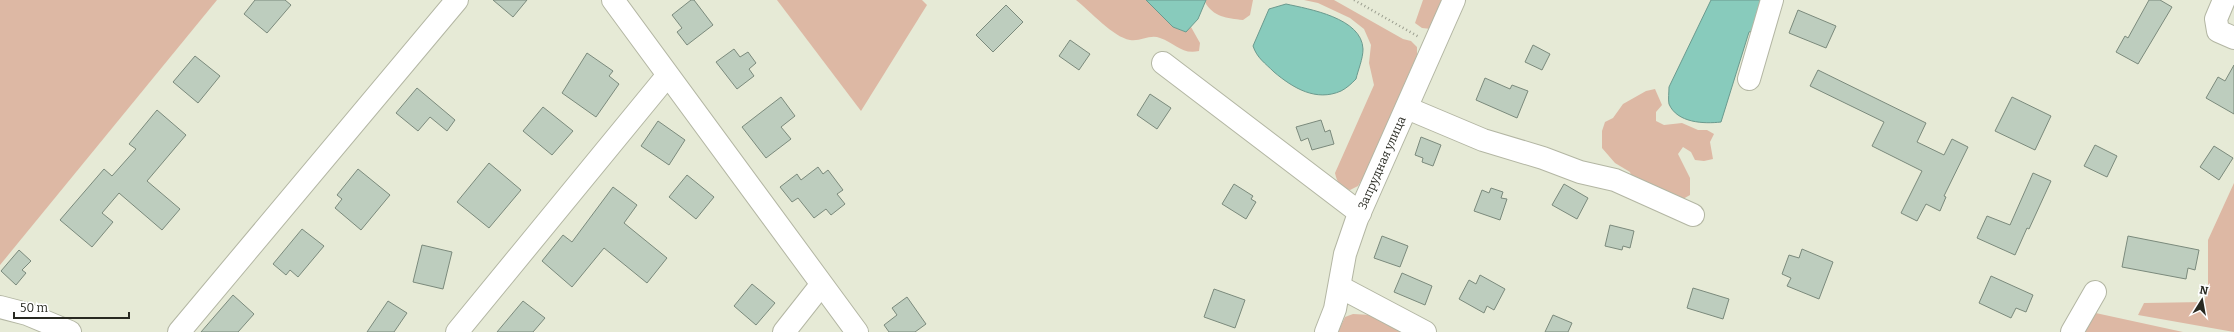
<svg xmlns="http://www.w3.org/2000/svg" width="2234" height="332" font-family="Bitter,serif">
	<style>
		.green { fill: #ddb8a4 }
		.water { fill: #88cbbc; stroke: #6b9a8e }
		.building { fill: #bdcdbe; stroke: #7b8a7c }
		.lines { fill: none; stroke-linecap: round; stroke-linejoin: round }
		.minor-casing { stroke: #b3b6a3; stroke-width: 24 }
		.path { stroke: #9c9f90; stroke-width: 2.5; stroke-dasharray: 1 3; stroke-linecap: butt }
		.minor { stroke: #fff; stroke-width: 22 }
		.labels { text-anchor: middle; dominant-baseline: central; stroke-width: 4; stroke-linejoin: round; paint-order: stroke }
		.street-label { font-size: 12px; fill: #282921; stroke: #fff }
	</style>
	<rect width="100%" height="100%" fill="#e6ead6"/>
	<g class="green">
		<path d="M0 0H217L0 265Z"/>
		<path d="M777 0H922L927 5 861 111Z"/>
		<path d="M1076 0H1146L1173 27 1186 32 1191 27 1200 43 1199 51C1182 55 1175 43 1160 38 1150 34 1140 42 1130 40 1113 37 1090 11 1076 0Z"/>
		<path d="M1206 0H1253L1250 15 1243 20C1227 18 1213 17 1205 2Z"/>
		<path d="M1304 0H1334L1403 39 1411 41 1417 47V55L1363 178 1358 186 1350 190C1341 187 1337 183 1335 173L1374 85 1369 63 1371 45 1364 29 1350 18 1318 3Z"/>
		<path d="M1423 0H1444L1431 29 1422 28 1415 23Z"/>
		<path d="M1655 89 1662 105 1656 112V121L1664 125 1682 123 1698 130H1707L1714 134 1710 142 1713 159 1704 161 1695 160 1691 152 1683 147 1678 154 1690 178V195L1683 199 1633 181 1630 172 1615 163 1602 148V131L1605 122 1613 118 1623 104 1646 91Z"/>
		<path d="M2234 183V332L2138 315 2144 303 2204 302 2208 290V240Z"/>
		<path d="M2091 312 2183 332H2083Z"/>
		<path d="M1353 314 1371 315 1408 332H1338L1345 317Z"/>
	</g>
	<g class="water">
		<path d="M1146 0H1206L1198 19 1186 32 1173 27Z"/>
		<path d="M1711 0H1763L1755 30 1749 32 1721 122C1704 124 1677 123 1669 104 1668 99 1669 92 1669 87Z"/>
		<path d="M1286 4C1309 9 1362 18 1363 49 1363 59 1358 70 1356 79 1352 83 1347 88 1341 91 1316 102 1293 88 1274 72 1265 63 1257 58 1253 46L1269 9Z"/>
	</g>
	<g class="building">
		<path d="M255 0H285L291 5 267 33 244 14Z"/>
		<path d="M493 0H527L513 17Z"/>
		<path d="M691 0H694L713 25 687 45 677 32 682 28 672 15Z"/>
		<path d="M2149 0H2160L2172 7 2138 64 2116 52 2125 36 2128 38Z"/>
		<path d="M1006 5 1023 22 993 52 976 35Z"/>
		<path d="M1798 10 1836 26 1826 48 1789 33Z"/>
		<path d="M1070 40 1090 54 1079 70 1059 56Z"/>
		<path d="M1533 45 1550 54 1542 70 1525 62Z"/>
		<path d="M734 49 740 57 748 52 756 63 749 69 754 76 737 89 716 62Z"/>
		<path d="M587 53 613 71 609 76 619 84 596 117 562 93Z"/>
		<path d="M195 56 220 76 198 103 173 82Z"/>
		<path d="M2234 65V114L2206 98 2218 77 2225 81Z"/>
		<path d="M1818 70 1926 123 1917 142 1944 155 1952 139 1968 147 1944 196 1946 197 1940 211 1926 204 1917 221 1901 213 1922 171 1872 146 1884 122 1810 86Z"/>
		<path d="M1485 78 1510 89 1512 85 1528 91 1517 118 1476 100Z"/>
		<path d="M417 88 455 120 447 131 430 117 418 131 396 113Z"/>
		<path d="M1150 94 1171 108 1157 129 1137 115Z"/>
		<path d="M781 97 795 116 781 127 791 139 766 158 742 127Z"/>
		<path d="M2012 97 2051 116 2035 150 1995 131Z"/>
		<path d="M543 107 573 131 552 155 523 131Z"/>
		<path d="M157 110 186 135 147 181 180 209 162 230 119 193 102 213 113 222 92 247 60 220 104 169 112 176 136 149 129 144Z"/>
		<path d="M1321 120 1325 132 1330 130 1334 144 1312 150 1308 138 1301 141 1296 127Z"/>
		<path d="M658 121 685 140 669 165 641 146Z"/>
		<path d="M1421 137 1441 145 1433 166 1422 162 1423 158 1415 155Z"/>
		<path d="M2095 145 2117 156 2107 177 2084 166Z"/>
		<path d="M2214 146 2233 158 2219 180 2200 167Z"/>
		<path d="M489 163 521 190 489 228 457 202Z"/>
		<path d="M818 167 823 174 828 170 843 190 837 194 845 204 831 215 826 209 814 218 798 198 792 202 780 187 797 174 801 180Z"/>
		<path d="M358 169 390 195 361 230 335 208 342 199 337 195Z"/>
		<path d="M2033 173 2051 181 2029 229 2027 228 2015 255 1977 238 1987 216 2010 225Z"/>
		<path d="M687 175 714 197 696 219 669 197Z"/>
		<path d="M1234 184 1253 196 1251 199 1256 202 1246 219 1222 204Z"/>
		<path d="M1564 184 1588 198 1577 219 1552 205Z"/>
		<path d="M613 187 637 205 624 223 667 258 647 283 604 248 572 287 542 261 563 235 572 242Z"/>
		<path d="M1491 188 1503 192 1501 198 1507 199 1500 220 1474 211 1482 190 1489 193Z"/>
		<path d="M1610 225 1634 231 1630 248 1623 246 1622 250 1605 246Z"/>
		<path d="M302 229 324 246 298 277 290 270 286 275 273 264Z"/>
		<path d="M1382 236 1408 246 1400 267 1374 258Z"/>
		<path d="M2128 236 2199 250 2195 270 2188 268 2186 279 2122 267Z"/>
		<path d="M422 245 452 252 443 289 413 282Z"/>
		<path d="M1802 249 1833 262 1819 299 1787 286 1791 278 1782 274 1789 255 1799 258Z"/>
		<path d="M19 250 31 261 22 270 26 273 16 285 1 271Z"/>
		<path d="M1402 273 1432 286 1425 305 1394 292Z"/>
		<path d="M1480 275 1505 289 1494 310 1487 306 1484 313 1459 299 1469 280 1476 284Z"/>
		<path d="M1991 276 2033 295 2026 312 2016 308 2011 318 1979 303Z"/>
		<path d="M752 284 775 303 756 325 734 306Z"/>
		<path d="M1693 288 1729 299 1723 319 1687 308Z"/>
		<path d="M1214 289 1245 300 1235 328 1204 317Z"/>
		<path d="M233 295 254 314 238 332H201Z"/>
		<path d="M907 297 926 324 915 332H889L884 325 897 315 892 308Z"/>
		<path d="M388 301 407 313 394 332H367Z"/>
		<path d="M523 301 545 318 533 332H497Z"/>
		<path d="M1553 315 1572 323 1568 332H1545Z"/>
	</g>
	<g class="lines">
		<g class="minor-casing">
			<g id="minor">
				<path d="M613 0 857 332"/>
				<path d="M2224 0 2216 19 2218 31 2234 38"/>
				<path d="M1163 63 1360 213"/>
				<path d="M1749 79 1772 0"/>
				<path d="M1407 108 1483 140 1543 158 1580 172 1615 180 1693 215"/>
				<path d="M1340 287 1425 332"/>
				<path d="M0 307 27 314 70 332"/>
				<path d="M179 332 457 0"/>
				<path d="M457 332 667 76"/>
				<path d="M784 332 821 285"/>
				<path id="s1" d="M1326 332 1335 309 1345 254 1357 219 1454 0"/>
				<path d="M2072 332 2095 292"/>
			</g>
		</g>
		<path class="path" d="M1354 0 1419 37"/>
		<use href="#minor" class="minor"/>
	</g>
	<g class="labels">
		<g class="street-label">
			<text stroke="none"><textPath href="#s1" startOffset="179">Запрудная улица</textPath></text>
		</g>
	</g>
	<g transform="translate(2202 300) rotate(11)" stroke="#ffffff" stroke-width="3" paint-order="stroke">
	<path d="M0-3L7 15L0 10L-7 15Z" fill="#282921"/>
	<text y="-6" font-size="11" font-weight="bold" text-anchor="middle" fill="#282921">N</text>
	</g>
	<path d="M14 312v6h115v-6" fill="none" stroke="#282921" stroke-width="2"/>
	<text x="20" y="312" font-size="12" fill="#282921" stroke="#ffffff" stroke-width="3" paint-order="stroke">50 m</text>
</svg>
